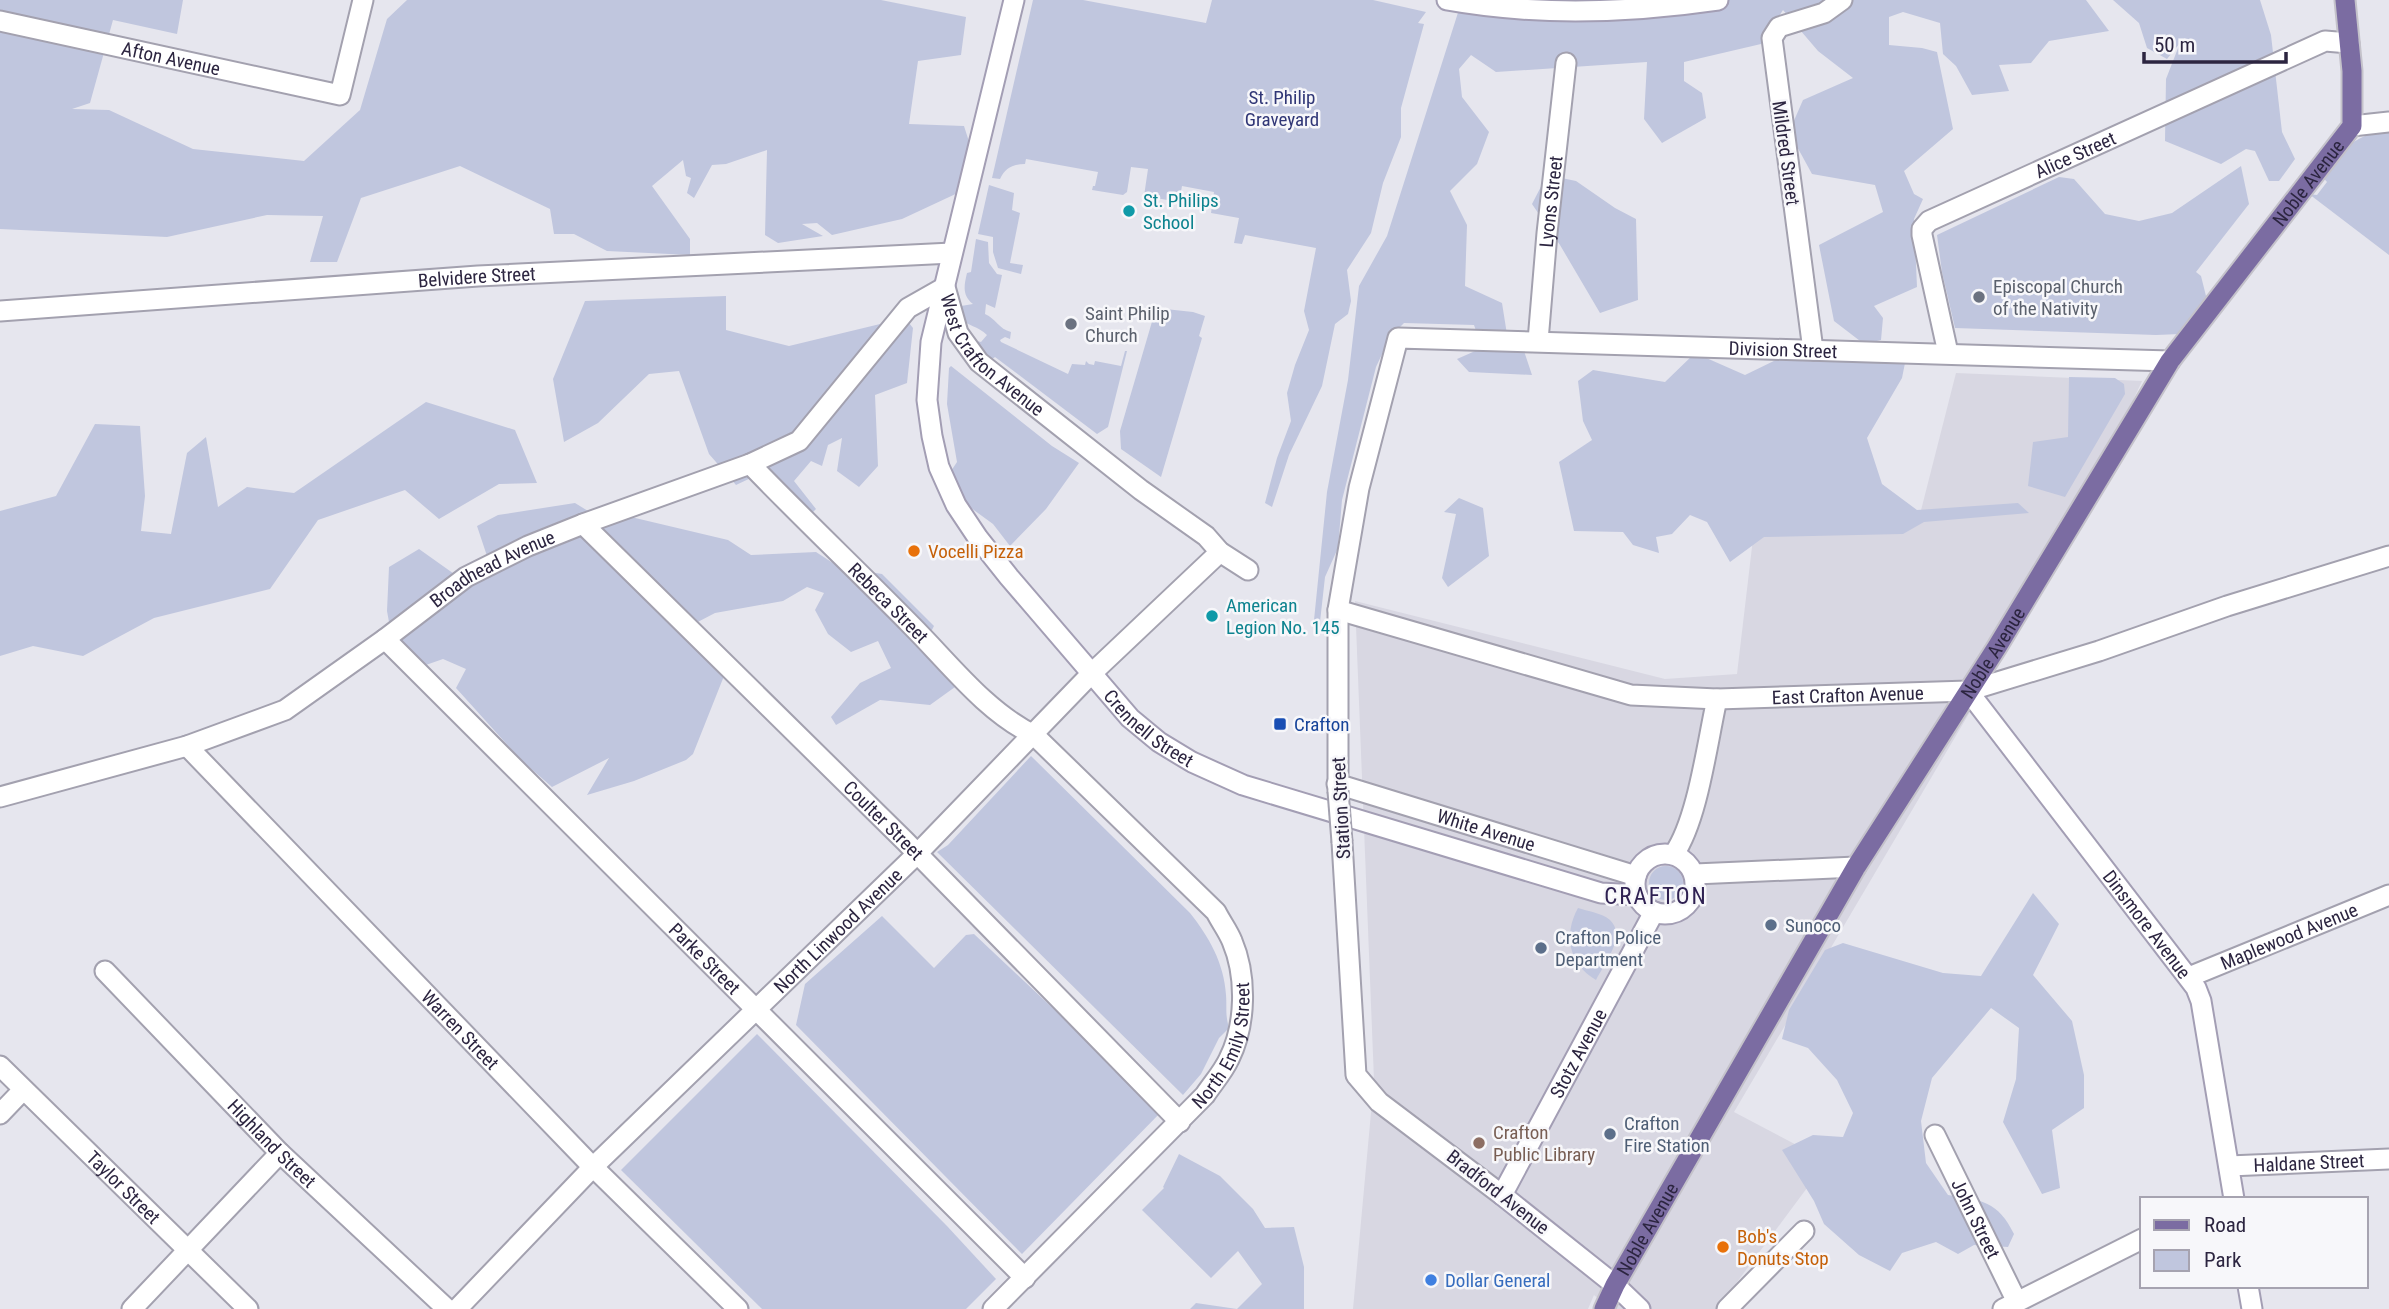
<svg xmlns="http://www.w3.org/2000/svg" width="2389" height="1309" font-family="'Roboto Condensed',sans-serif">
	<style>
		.built { fill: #d8d7e2 }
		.green { fill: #c0c6de }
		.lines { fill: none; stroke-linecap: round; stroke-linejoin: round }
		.minor-casing { stroke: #a3a1af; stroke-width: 23 }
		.tertiary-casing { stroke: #a3a1af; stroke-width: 23 }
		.secondary-casing { stroke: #a39eb4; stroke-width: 23 }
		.primary-casing { stroke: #c4c2ca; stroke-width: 23 }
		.minor { stroke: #fff; stroke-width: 19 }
		.tertiary { stroke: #fff; stroke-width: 19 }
		.secondary { stroke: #fff; stroke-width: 19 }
		.primary { stroke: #7b6ca2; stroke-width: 19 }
		.minor-bridge-casing { stroke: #a3a1af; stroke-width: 23; stroke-linecap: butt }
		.minor-bridge { stroke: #fff; stroke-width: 19 }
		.culture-dot { fill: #0f9aa8; stroke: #f7f7fa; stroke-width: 2.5 }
		.worship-dot { fill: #6b7280; stroke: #f7f7fa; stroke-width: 2.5 }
		.food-dot { fill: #e8710a; stroke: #f7f7fa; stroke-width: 2.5 }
		.transit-dot { fill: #1a4fb4; stroke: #f7f7fa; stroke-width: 2.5 }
		.service-dot { fill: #5c6f8a; stroke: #f7f7fa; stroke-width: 2.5 }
		.education-dot { fill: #8d6e63; stroke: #f7f7fa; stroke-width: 2.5 }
		.shop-dot { fill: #3f7fe0; stroke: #f7f7fa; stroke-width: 2.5 }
		.labels { text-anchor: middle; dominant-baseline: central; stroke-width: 5; stroke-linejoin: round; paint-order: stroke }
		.street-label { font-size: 19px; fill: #2c2540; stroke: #f7f7fa }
		.park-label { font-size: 19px; fill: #303676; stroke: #f7f7fa }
		.culture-label { font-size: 19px; fill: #0d838f; stroke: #f7f7fa; text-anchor: start }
		.worship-label { font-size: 19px; fill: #5b616d; stroke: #f7f7fa; text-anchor: start }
		.food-label { font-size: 19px; fill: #c56008; stroke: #f7f7fa; text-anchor: start }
		.transit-label { font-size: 19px; fill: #164399; stroke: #f7f7fa; text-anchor: start }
		.service-label { font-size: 19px; fill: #4e5e75; stroke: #f7f7fa; text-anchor: start }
		.education-label { font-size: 19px; fill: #785e54; stroke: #f7f7fa; text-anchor: start }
		.shop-label { font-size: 19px; fill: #366cbe; stroke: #f7f7fa; text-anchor: start }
		.quarter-label { font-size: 23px; letter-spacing: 2px; fill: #2f2152; stroke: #f7f7fa }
	</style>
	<rect width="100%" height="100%" fill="#e6e6ee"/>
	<path class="built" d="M1956 373 2142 381 2059 561 1734 1112 1827 1161 1717 1309H1610L1594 1295 1588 1309H1353L1374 1080 1355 601 1665 679 1737 674 1754 530 1917 526Z"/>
	<g class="green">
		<path d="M0 0H183L177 34 113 20 90 103 72 109 109 110 193 149 304 161 360 110 387 19 407 0H881L966 17 961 55 918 61 909 124 964 126 972 151 962 191 902 219 832 235 817 223 802 224 823 236 778 243 765 235 767 150 726 164 712 165 694 198 687 193 691 178 686 176 683 160 652 186 690 239V255L607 251 574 234H554L550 209 460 166 361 198 337 262H310L323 216 267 215 167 237 0 229Z"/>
		<path d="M1033 0H1083L1206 23 1212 0H1373L1426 12 1418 23 1424 24 1401 108V137L1383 183 1371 233 1347 270 1351 301 1348 314 1335 324 1322 386 1289 455 1272 507 1265 503 1277 458 1291 421 1287 393 1295 365 1309 330 1304 311 1316 248 1245 235 1242 244 1234 243 1239 218 1211 213 1214 192 1182 186 1179 202 1144 196 1148 169 1131 167 1127 192 1123 195 1092 190 1093 186H1095L1098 172 1026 159 1025 164C1013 164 1005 168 1000 179L992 178Z"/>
		<path d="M1462 0H2086L2109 31 2049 41 2031 63 1999 65 2009 91 1972 95 1956 66 1943 54 1940 23 1903 12 1889 17V45L1922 48 1937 52 1953 129 1904 171 1914 194 1923 199 1914 219 1917 287 1874 306 1883 318 1881 340 1864 344 1834 321 1819 245 1883 212 1875 185 1812 174 1789 132 1803 100 1853 78 1818 51 1783 10 1761 44 1684 62V81L1702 93 1706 118 1662 143 1644 119 1647 62 1496 72 1471 55 1459 69 1462 97 1489 132 1477 164 1450 191 1467 225 1465 286 1502 303 1509 347 1523 348 1532 375 1469 372 1457 359 1482 348 1474 325 1404 323 1390 337 1376 367 1342 500 1338 548 1325 577 1320 622 1314 620 1327 492 1348 380 1359 286 1387 236Z"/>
		<path d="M2113 0H2260L2271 35 2282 132 2295 159 2279 181H2269L2255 151 2246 149 2221 164 2165 141 2166 79 2180 43 2167 59 2147 48 2139 23Z"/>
		<path d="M2389 131V255L2309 194 2317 195 2327 182 2320 174C2340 152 2357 132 2389 131Z"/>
		<path d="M2241 166 2249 204 2196 272 2201 276 2207 300 2180 334 2156 335 1955 328 1942 272 1937 235 2059 177 2074 179 2105 214 2139 221 2172 213Z"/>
		<path d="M1547 175 1576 181 1615 208 1636 219 1638 300 1600 313 1560 245 1532 204Z"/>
		<path d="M989 185 1014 193 1012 210 1020 213 1010 263 1023 265 1021 274 998 268 993 252V237L978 234Z"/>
		<path d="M976 239 988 242 989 263 997 274 1002 275 995 308 986 304 985 314C996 319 999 329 1011 332L1010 339 1005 337 1000 340 1001 342 1068 374 1072 364 1085 365 1086 361 1089 364 1094 365 1095 361 1121 366 1125 351H1127L1108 427 1097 434 995 357 988 362 973 340 981 342 987 335C978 326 968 326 959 318L961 306 973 304C962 295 964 286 967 273L971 272Z"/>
		<path d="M726 296V330L789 346 905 318 913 328 907 383 875 395 878 466 859 487 837 471 842 438 828 445 822 466 811 461 794 481 816 509 811 514 755 476 736 485 709 454 679 371 649 374 598 423 564 442 553 379 585 301Z"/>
		<path d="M1156 308 1193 312 1205 316 1199 336 1202 338 1161 477 1121 449 1120 431Z"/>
		<path d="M1695 353 1745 375 1788 354 1905 363 1902 378 1867 438 1882 484 1917 510 2018 503 2029 513 1924 522 1903 534 1764 537 1730 562 1707 522 1690 515 1672 534 1656 537 1659 553 1633 545 1623 532 1574 531 1559 462 1592 440 1583 421 1578 381 1593 370 1665 382Z"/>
		<path d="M951 366 1052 446 1079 463 1046 509 1010 546 993 524 956 497 949 474 957 462 947 404 949 368Z"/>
		<path d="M2069 377 2115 378 2124 384 2125 394 2065 497 2028 486 2033 442 2068 437Z"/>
		<path d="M426 402 515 430 537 483 499 484 439 519 405 490 318 520 270 589 154 618 83 656 33 646 0 656V511L56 496 95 424 140 426 145 496 141 531 171 534 187 453 206 437 218 507 247 487 294 493Z"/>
		<path d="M1459 498 1483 508 1489 556 1448 587 1442 578 1456 514 1444 512Z"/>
		<path d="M575 503 606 522 631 517 728 540 751 555 816 552 839 567 882 574 934 626 923 647 955 687 930 705 880 700 836 725 831 717 860 683 891 668 878 641 851 652 828 634 815 610 824 593 807 587 783 601 715 613 692 625 724 676 693 754 686 760 634 781 587 795 609 758 552 787 521 760 456 688 466 669 443 659 423 666 395 655 387 611 389 567 419 549 457 576 488 559 477 526 498 515Z"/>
		<path d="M1031 756 1190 913C1209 937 1224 963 1226 995 1227 1008 1225 1014 1229 1028L1219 1038 1201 1074 1183 1095 937 852 948 845Z"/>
		<circle cx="1666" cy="883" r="17"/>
		<path d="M2033 893 2059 924 2033 975 2072 1021 2084 1075V1108L2052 1130 2060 1188 2042 1194 2003 1122 2016 1079 2019 1028 1991 1008 1932 1078 1921 1121 1926 1163 1948 1195C1981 1200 1998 1201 2014 1234L2008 1247 1974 1245 1958 1254 1936 1242 1902 1253 1890 1271 1859 1255 1824 1224 1814 1201 1782 1150 1813 1135 1843 1137 1853 1113 1837 1080 1808 1048 1782 1039 1789 1010 1825 950 1843 943 1943 973 1981 976Z"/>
		<path d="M1578 908C1587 911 1602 913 1610 920 1627 936 1604 964 1596 980 1569 964 1563 935 1578 908Z"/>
		<path d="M882 916 934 968 966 935 974 934 1162 1111 1022 1254 796 1025 805 984Z"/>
		<path d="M757 1034 947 1226 996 1279 966 1309H762L621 1170Z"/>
		<path d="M1179 1154 1220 1176 1253 1209 1265 1228 1294 1227 1304 1267V1309H1190L1196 1303 1237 1309 1262 1284 1238 1251 1211 1278 1142 1210 1164 1188 1163 1187Z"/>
	</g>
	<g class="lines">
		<g class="minor-casing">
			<g id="minor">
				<path id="s1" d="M0 21 340 95 363 0"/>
				<path d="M2352 126 2389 122"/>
				<path id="s2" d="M0 311 478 276 952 253"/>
				<path id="s3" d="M1538 341 1547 233 1566 63"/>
				<path d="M1813 350 1772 38 1779 27 1824 13 1842 0"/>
				<path id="s4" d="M1948 353 1922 235V229L1929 221 2325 41 2349 43"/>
				<path id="s5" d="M750 464C803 519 858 571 912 626 949 663 986 712 1034 735"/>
				<path id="s6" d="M583 524 905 841 1180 1122"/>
				<path id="s7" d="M1338 610 1631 695 1717 699 1968 691 2099 651 2227 606 2389 556"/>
				<path id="s8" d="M385 639 1025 1278"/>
				<path d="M1091 674 1220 552"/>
				<path id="s9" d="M187 746 587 1161 738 1309"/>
				<path id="s10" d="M1337 784 1636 876"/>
				<path id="s11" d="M1338 791V610L1359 488 1398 338 2170 361"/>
				<path id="s12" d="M0 797 187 746 285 710 385 639 466 577 528 546 583 524 750 464 799 441 908 308 945 287 958 333 979 362 1141 490 1206 536 1220 552 1248 570"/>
				<path d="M1342 842 1356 1075 1379 1102 1502 1195"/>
				<path d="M1674 854C1698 819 1707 743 1717 699"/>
				<path d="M1695 874 1856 867"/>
				<path id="s13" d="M105 971 280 1153 447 1309"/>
				<path id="s14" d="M2189 977 2389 895"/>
				<path id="s15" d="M0 1066 248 1309"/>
				<path d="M0 1114 23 1090"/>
				<path id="s16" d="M1935 1135 2017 1302"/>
				<path id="s17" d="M2229 1166 2389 1159"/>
				<path d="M132 1309 280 1153"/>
				<path d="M1727 1309 1804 1231"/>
				<path d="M2003 1309 2142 1239"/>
			</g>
		</g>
		<g class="tertiary-casing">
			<g id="tertiary">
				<path id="s18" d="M457 1309 593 1167 918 853 1091 674"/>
				<path id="s19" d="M993 1309 1205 1095C1213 1083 1223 1072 1229 1059 1246 1025 1247 976 1232 941 1228 931 1221 922 1216 912L1034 735"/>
			</g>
		</g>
		<g class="secondary-casing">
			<g id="secondary">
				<path id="s20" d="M1014 0 931 342 927 400 932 436 939 467 956 505 978 538 1009 577 1130 718 1159 742 1192 762 1243 785 1601 893 1637 895"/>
				<path d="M1447 0C1536 16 1629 13 1718 0"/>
				<path id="s21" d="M1968 691 2196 988 2201 1001 2234 1199"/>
				<circle cx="1665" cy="884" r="30"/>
				<path d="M2248 1286 2252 1309"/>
				<path id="s22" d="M1640 1309 1615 1285 1502 1195 1654 912"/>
			</g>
		</g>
		<g class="primary-casing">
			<g id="primary">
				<path id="s23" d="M1604 1309 1615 1285 1856 867 1997 647 2170 361 2352 126V71L2345 0"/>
			</g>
		</g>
		<use href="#minor" class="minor"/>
		<use href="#tertiary" class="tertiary"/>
		<use href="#secondary" class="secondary"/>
		<use href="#primary" class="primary"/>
		<g class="minor-bridge-casing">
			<path id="minor-bridge" d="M1338 791 1342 842"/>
		</g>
		<use href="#minor-bridge" class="minor-bridge"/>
	</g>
	<g class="culture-dot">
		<circle cx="1129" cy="211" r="7"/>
		<circle cx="1212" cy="616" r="7"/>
	</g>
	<g class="worship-dot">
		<circle cx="1979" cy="297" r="7"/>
		<circle cx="1071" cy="324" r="7"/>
	</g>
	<g class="food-dot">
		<circle cx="914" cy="551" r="7"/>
		<circle cx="1723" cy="1247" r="7"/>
	</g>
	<rect class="transit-dot" x="1273" y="717" width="14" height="14" rx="3.5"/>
	<g class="service-dot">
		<circle cx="1771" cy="925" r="7"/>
		<circle cx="1541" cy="948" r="7"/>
		<circle cx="1610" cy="1134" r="7"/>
	</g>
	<circle class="education-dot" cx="1479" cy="1143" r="7"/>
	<circle class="shop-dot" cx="1431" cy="1280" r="7"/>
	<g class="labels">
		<g class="street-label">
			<text stroke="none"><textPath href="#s1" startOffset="175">Afton Avenue</textPath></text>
			<text transform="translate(1786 153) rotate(82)">Mildred Street</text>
			<text stroke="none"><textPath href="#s4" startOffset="298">Alice Street</textPath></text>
			<text stroke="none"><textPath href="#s23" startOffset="1330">Noble Avenue</textPath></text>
			<text stroke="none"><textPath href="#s3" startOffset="140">Lyons Street</textPath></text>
			<text stroke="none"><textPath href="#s2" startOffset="478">Belvidere Street</textPath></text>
			<text stroke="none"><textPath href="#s11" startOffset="845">Division Street</textPath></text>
			<text stroke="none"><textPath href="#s12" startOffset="1183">West Crafton Avenue</textPath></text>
			<text stroke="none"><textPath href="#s12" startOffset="550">Broadhead Avenue</textPath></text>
			<text stroke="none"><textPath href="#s5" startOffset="196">Rebeca Street</textPath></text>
			<text stroke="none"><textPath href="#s23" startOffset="763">Noble Avenue</textPath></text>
			<text stroke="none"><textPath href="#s7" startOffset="522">East Crafton Avenue</textPath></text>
			<text stroke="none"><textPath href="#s20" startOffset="816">Crennell Street</textPath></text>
			<text transform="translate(1341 808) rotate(-93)">Station Street</text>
			<text stroke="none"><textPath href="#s6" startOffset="422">Coulter Street</textPath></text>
			<text stroke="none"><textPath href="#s10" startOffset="156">White Avenue</textPath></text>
			<text stroke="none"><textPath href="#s21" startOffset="294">Dinsmore Avenue</textPath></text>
			<text stroke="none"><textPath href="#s18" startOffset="537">North Linwood Avenue</textPath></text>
			<text stroke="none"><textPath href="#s14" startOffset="108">Maplewood Avenue</textPath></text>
			<text stroke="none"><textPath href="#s8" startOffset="452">Parke Street</textPath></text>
			<text stroke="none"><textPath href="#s9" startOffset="394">Warren Street</textPath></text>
			<text stroke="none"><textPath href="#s19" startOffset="355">North Emily Street</textPath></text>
			<text stroke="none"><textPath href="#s22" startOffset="340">Stotz Avenue</textPath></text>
			<text stroke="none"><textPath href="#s13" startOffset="240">Highland Street</textPath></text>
			<text stroke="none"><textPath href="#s17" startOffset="80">Haldane Street</textPath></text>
			<text stroke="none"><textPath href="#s15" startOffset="173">Taylor Street</textPath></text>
			<text transform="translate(1498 1192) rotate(38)">Bradford Avenue</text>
			<text stroke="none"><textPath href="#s16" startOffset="93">John Street</textPath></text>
			<text stroke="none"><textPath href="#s23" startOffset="91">Noble Avenue</textPath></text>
		</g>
		<g class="park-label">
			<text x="1282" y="97">St. Philip<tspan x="1282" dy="22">Graveyard</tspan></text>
		</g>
		<g class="culture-label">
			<text x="1143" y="200">St. Philips<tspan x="1143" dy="22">School</tspan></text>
			<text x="1226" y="605">American<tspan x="1226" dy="22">Legion No. 145</tspan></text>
		</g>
		<g class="worship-label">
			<text x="1993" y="286">Episcopal Church<tspan x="1993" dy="22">of the Nativity</tspan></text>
			<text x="1085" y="313">Saint Philip<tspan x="1085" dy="22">Church</tspan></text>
		</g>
		<g class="food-label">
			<text x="928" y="551">Vocelli Pizza</text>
			<text x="1737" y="1236">Bob's<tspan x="1737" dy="22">Donuts Stop</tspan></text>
		</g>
		<g class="transit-label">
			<text x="1294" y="724">Crafton</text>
		</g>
		<g class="service-label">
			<text x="1785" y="925">Sunoco</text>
			<text x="1555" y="937">Crafton Police<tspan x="1555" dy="22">Department</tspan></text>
			<text x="1624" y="1123">Crafton<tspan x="1624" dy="22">Fire Station</tspan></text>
		</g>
		<g class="education-label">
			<text x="1493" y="1132">Crafton<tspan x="1493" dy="22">Public Library</tspan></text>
		</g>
		<g class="shop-label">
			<text x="1445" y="1280">Dollar General</text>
		</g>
		<g class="quarter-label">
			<text x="1656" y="896">CRAFTON</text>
		</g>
	</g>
	<rect x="2140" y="1197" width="228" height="91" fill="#f7f7fa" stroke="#a6a3b0" stroke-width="2"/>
	<rect x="2154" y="1220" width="35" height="10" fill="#7b6ca2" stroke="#a6a3b0" stroke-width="2"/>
	<text x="2204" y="1232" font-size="21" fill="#2c2540">Road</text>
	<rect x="2154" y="1250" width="35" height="21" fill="#c0c6de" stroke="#a6a3b0" stroke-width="2"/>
	<text x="2204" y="1267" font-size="21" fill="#2c2540">Park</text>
	<path d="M2144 52v10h142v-10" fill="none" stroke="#2c2540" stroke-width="3.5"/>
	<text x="2154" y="52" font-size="21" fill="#2c2540" stroke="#f7f7fa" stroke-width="5" paint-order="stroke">50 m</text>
</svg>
